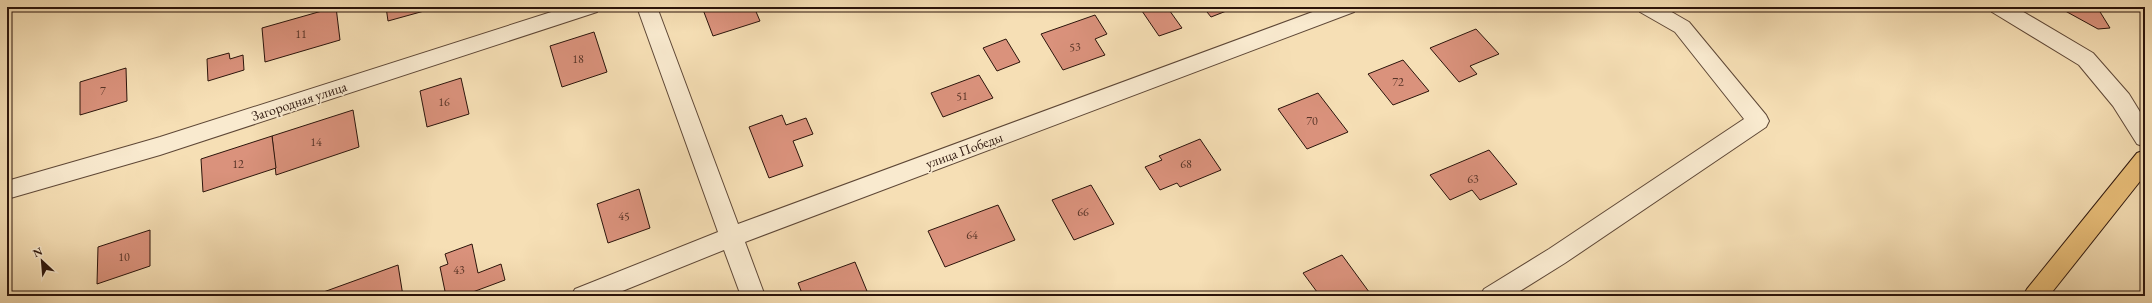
<svg xmlns="http://www.w3.org/2000/svg" width="2152" height="303" font-family="'EB Garamond',serif">
	<style>
		.building { fill: #da927c; stroke: #2b140b }
		.lines { fill: none; stroke-linecap: round; stroke-linejoin: round }
		.minor-casing { stroke: #5e4736; stroke-width: 2 }
		.major-casing { stroke: #2b140b; stroke-width: 2 }
		.minor { fill: #f9eacf; fill-rule: evenodd }
		.major { fill: #ebc07a; fill-rule: evenodd }
		.labels { text-anchor: middle; dominant-baseline: central; stroke-width: 3.5; stroke-linejoin: round; paint-order: stroke }
		.number-label { font-size: 12px; fill: #573427 }
		.street-label { font-size: 14px; fill: #2b140b; stroke: #f9eacf }
	</style>
	<rect width="100%" height="100%" fill="#f6dfb5"/>
	<filter id="stains"><feTurbulence type="fractalNoise" baseFrequency=".005" numOctaves="4"/><feColorMatrix values="0 0 0 0 .2 0 0 0 0 .09 0 0 0 0 .02 0 0 0 .5 -.17"/></filter>
	<radialGradient id="worn" r=".72"><stop offset=".6" stop-color="#630" stop-opacity="0"/><stop offset="1" stop-color="#630" stop-opacity=".3"/></radialGradient>
	<g class="building">
		<path d="M336 7 340 40 265 62 262 28Z"/>
		<path d="M386 7H435V8L388 21Z"/>
		<path d="M702 7H754L760 21 713 36Z"/>
		<path d="M1154 7H1167L1182 28 1159 36 1142 11Z"/>
		<path d="M1203 7H1233L1234 8 1211 17Z"/>
		<path d="M2058 7H2097L2110 28 2098 29Z"/>
		<path d="M1095 15 1107 34 1095 39 1105 55 1063 70 1041 34Z"/>
		<path d="M1476 29 1499 54 1470 66 1477 74 1459 82 1430 48Z"/>
		<path d="M594 32 607 72 562 87 550 46Z"/>
		<path d="M1006 39 1020 62 997 71 983 48Z"/>
		<path d="M229 53 230 59 243 55 244 70 208 81 207 59Z"/>
		<path d="M1403 60 1429 91 1393 105 1368 74Z"/>
		<path d="M126 68 127 101 80 115V82Z"/>
		<path d="M979 75 993 98 943 117 931 93Z"/>
		<path d="M461 78 469 114 427 127 420 91Z"/>
		<path d="M1318 93 1348 132 1307 149 1278 109Z"/>
		<path d="M11 108 9 137H7V109Z"/>
		<path d="M353 110 359 147 276 175 272 136Z"/>
		<path d="M782 115 786 125 806 118 813 134 793 141 803 166 769 178 749 127Z"/>
		<path d="M272 136 276 168 203 192 201 159Z"/>
		<path d="M1200 139 1221 170 1180 187 1177 183 1160 190 1145 167 1162 160 1159 156Z"/>
		<path d="M1489 150 1517 184 1480 200 1472 190 1450 200 1430 175Z"/>
		<path d="M1091 185 1114 224 1074 240 1052 200Z"/>
		<path d="M639 189 650 228 608 243 597 204Z"/>
		<path d="M998 205 1015 240 945 267 928 231Z"/>
		<path d="M150 230V266L97 284 98 247Z"/>
		<path d="M472 244 478 273 501 264 505 280 462 296H446L440 267 448 264 445 254Z"/>
		<path d="M1342 255 1372 296H1320L1303 273Z"/>
		<path d="M855 262 869 296H803L798 283Z"/>
		<path d="M398 265 403 296H318V294Z"/>
	</g>
	<g class="lines">
		<g class="minor-casing">
			<g id="minor">
				<path d="M567 7H600L597 12 160 155 7 199V181L160 137Z"/>
				<path d="M637 7H657L738 224 1326 7H1357L1354 12 745 242 765 296H741L724 250 610 296H571L575 289 718 232Z"/>
				<path d="M1637 7H1663L1689 22 1766 115 1769 121 1766 127 1565 263 1512 296H1480L1484 289 1549 249 1744 119 1675 32 1640 12Z"/>
				<path d="M1989 7H2015L2093 53 2129 94 2145 120V147L2137 144 2113 106 2079 65 1992 12Z"/>
			</g>
		</g>
		<g class="major-casing">
			<path id="major" d="M2145 150V175L2049 296H2023L2027 289 2137 153Z"/>
		</g>
		<use href="#minor" class="minor"/>
		<use href="#major" class="major"/>
	</g>
	<g class="labels">
		<g class="number-label">
			<text x="301" y="34">11</text>
			<text x="1075" y="47">53</text>
			<text x="578" y="59">18</text>
			<text x="1398" y="82">72</text>
			<text x="103" y="91">7</text>
			<text x="962" y="96">51</text>
			<text x="444" y="102">16</text>
			<text x="1312" y="121">70</text>
			<text x="316" y="142">14</text>
			<text x="238" y="164">12</text>
			<text x="1186" y="164">68</text>
			<text x="1473" y="179">63</text>
			<text x="1083" y="212">66</text>
			<text x="624" y="216">45</text>
			<text x="972" y="235">64</text>
			<text x="124" y="257">10</text>
			<text x="459" y="270">43</text>
		</g>
		<g class="street-label">
			<text transform="translate(299 101) rotate(-18)">Загородная улица</text>
			<text transform="translate(964 150) rotate(-20)">улица Победы</text>
		</g>
	</g>
	<rect width="2152" height="303" fill="none" stroke="#f6dfb5" stroke-width="24"/>
	<rect x="8" y="8" width="2136" height="287" fill="none" stroke="#2b140b" stroke-width="2"/>
	<rect x="12" y="12" width="2128" height="279" fill="none" stroke="#2b140b"/>
	<g transform="translate(42 261) rotate(334)" stroke="#f9eacf" stroke-width="3" paint-order="stroke">
	<path d="M0-3L7 15L0 10L-7 15Z" fill="#2b140b"/>
	<text y="-6" font-size="11" font-weight="bold" text-anchor="middle" fill="#2b140b">N</text>
	</g>
	<rect width="100%" height="100%" filter="url(#stains)"/>
	<rect width="100%" height="100%" fill="url(#worn)"/>
</svg>
